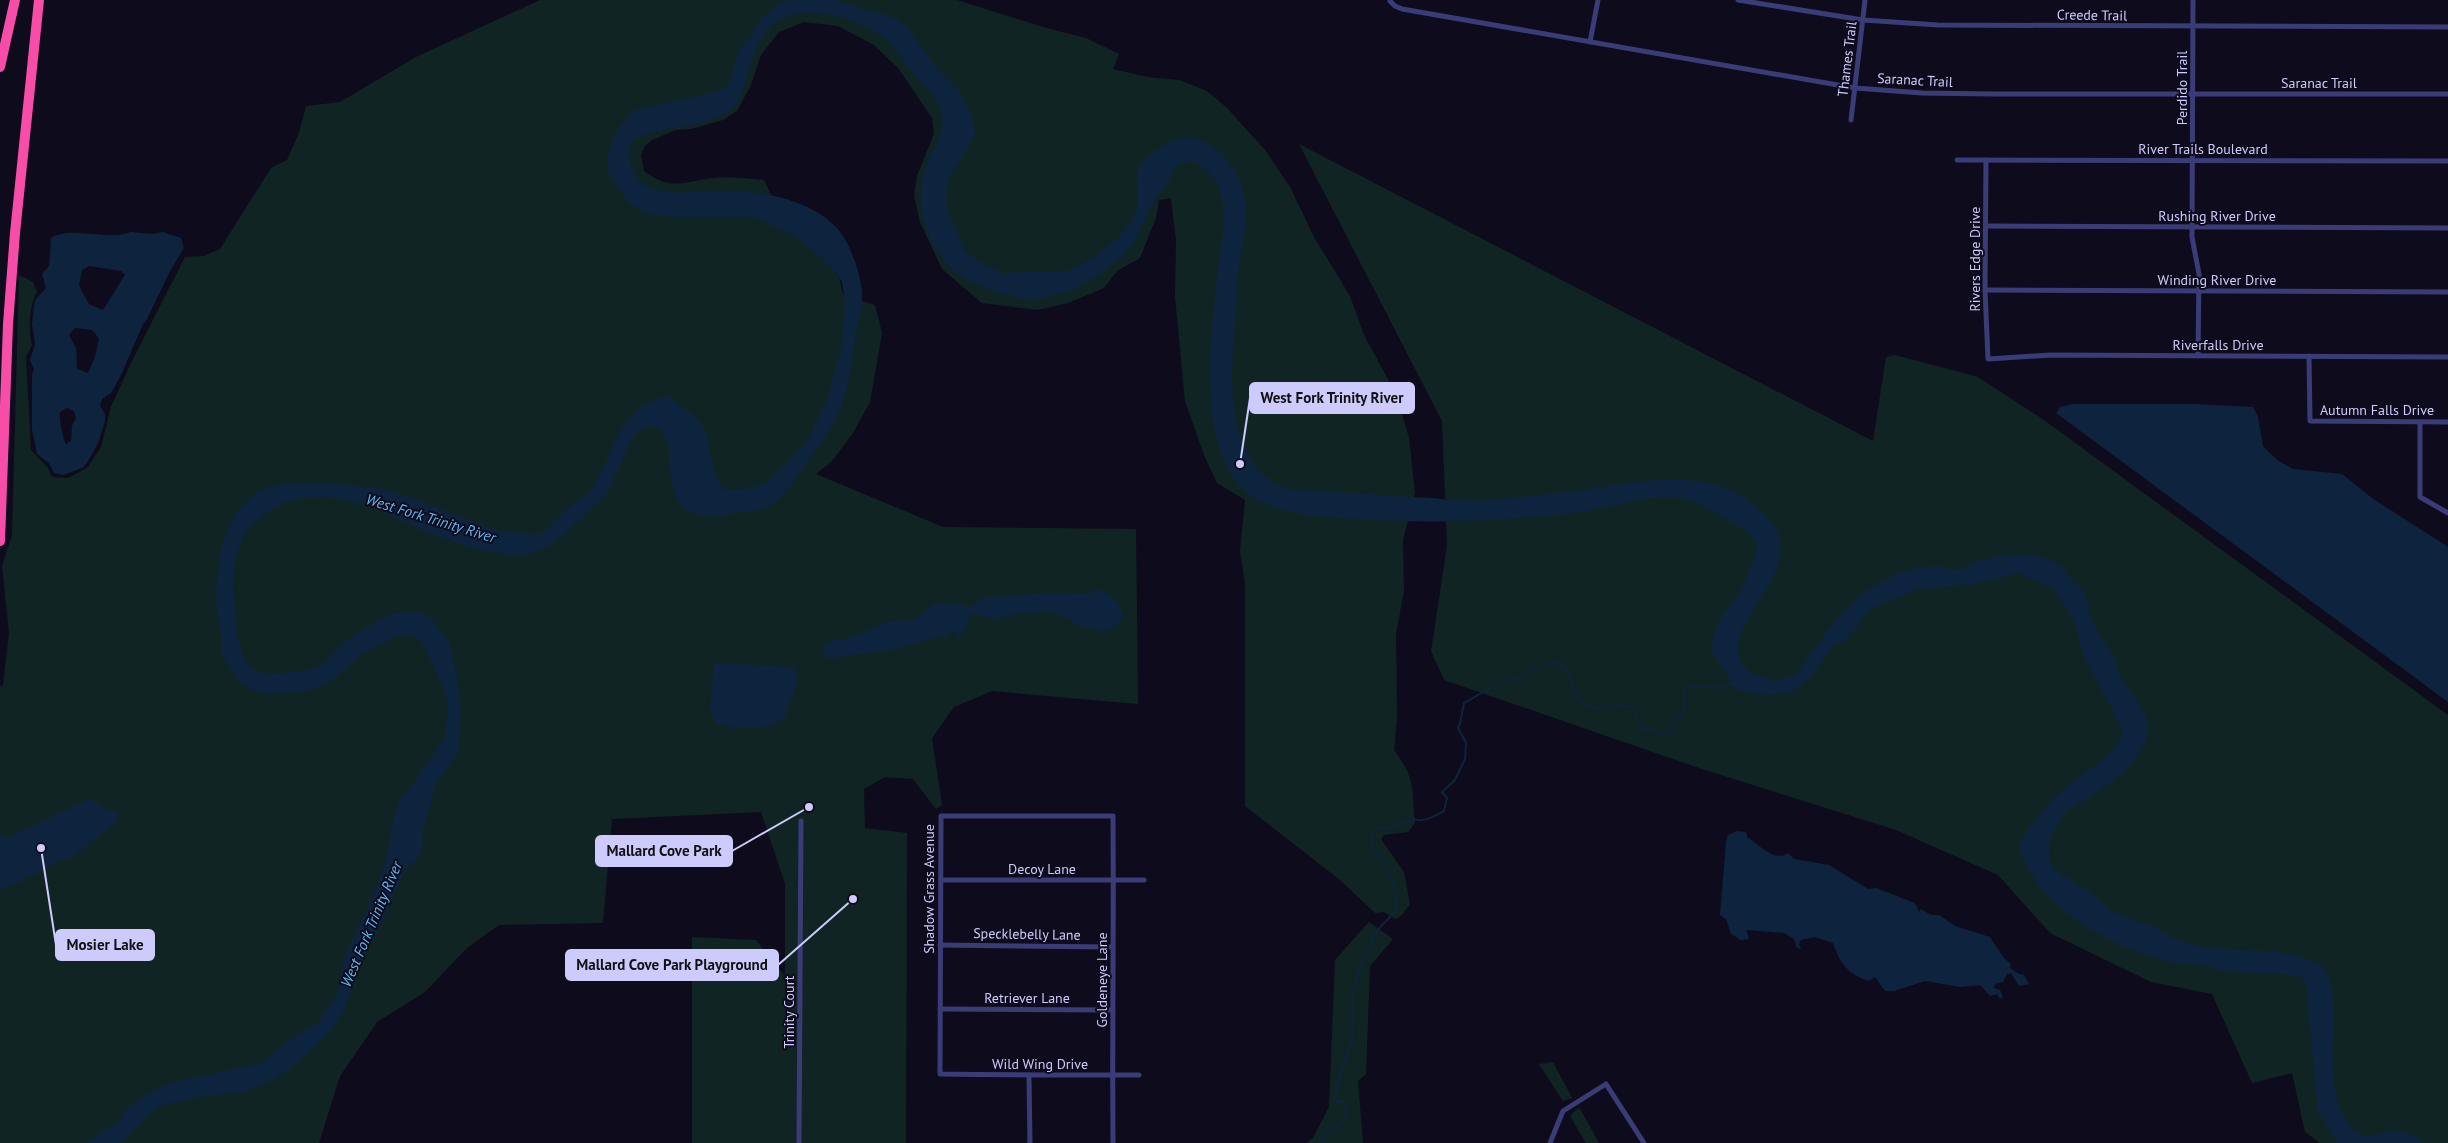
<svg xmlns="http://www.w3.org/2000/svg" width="2448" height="1143" font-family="'PT Sans',sans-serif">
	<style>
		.green { fill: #102523 }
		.water { fill: #0e243e; fill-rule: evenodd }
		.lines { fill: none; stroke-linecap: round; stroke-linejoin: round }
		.stream { stroke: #0e243e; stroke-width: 2 }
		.street { stroke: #3a3c78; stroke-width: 5 }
		.highway { stroke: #f54da8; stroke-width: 10 }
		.labels { text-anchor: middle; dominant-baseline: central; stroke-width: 4; stroke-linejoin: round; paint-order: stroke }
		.street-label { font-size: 14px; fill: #cdcafc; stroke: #0e0c1c }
		.water-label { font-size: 15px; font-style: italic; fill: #5ebaf6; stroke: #0e0c1c }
		.leader { fill: none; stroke: #cdcafc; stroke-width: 2 }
		.callout-dot { fill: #cdcafc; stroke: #0e0c1c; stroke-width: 2 }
		.callout { fill: #cdcafc; stroke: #cdcafc; stroke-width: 2 }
		.callout-label { font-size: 15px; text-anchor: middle; font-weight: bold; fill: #111 }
	</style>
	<rect width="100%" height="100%" fill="#0e0c1c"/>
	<g class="green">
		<path d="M540 0H957L1046 28 1086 38 1119 54 1113 69 1147 77 1179 80 1207 91 1226 107 1265 150 1290 187 1314 237 1350 296 1364 335 1396 394 1409 438 1415 493 1403 540 1404 591 1396 634 1397 719 1394 750C1417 781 1411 788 1415 823L1408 832 1384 835 1381 839 1404 872 1410 904 1402 915 1396 919 1384 912 1375 913 1340 880 1245 806V583L1240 551 1245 500 1217 483 1204 455 1185 401 1175 297 1176 241 1171 198 1159 200 1156 218 1140 258 1117 271 1104 288 1068 303 1037 310 982 303 942 269 920 222 914 196 917 176 934 134 932 118 898 68 874 45 838 26 804 22 779 32 761 55 751 85 737 111 723 120 691 129 676 130 652 140 645 146 641 155 644 171C672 192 683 181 714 178 730 176 748 179 764 180L779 211 836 264 843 295 875 305 882 333 870 402 853 433 832 461 816 474 943 527 1136 529 1138 704 992 691 954 707 932 738 942 805 936 809 913 779 885 777 864 789 865 828 907 833 906 1143H692V937L756 940 785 976V884L761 812 612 819 603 923 499 925 467 948 425 992 377 1022 340 1076 319 1143H0V686L3 685 9 633 2 566 12 535 19 275 33 282 37 292C29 306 28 329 32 345L26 357 31 450 48 468 52 477 68 478 87 468 101 447 111 407 131 363 185 257 204 256 220 249 271 168 287 160 299 133 306 106 340 102 416 57Z"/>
		<path d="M1299 144 1873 441 1886 357 1895 355 1978 377 2041 418 2448 715V1143H2320L2305 1132 2292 1073 2252 1083 2212 994 2151 982 2050 933 1998 875 1896 830 1702 769 1444 680 1431 651 1447 546 1442 421Z"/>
		<path d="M1369 922 1393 939 1370 966 1366 1074 1358 1081 1363 1143H1306L1313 1138 1329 1107 1335 960Z"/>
		<path d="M1553 1062 1572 1098 1563 1101 1539 1064Z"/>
		<path d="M1579 1107 1599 1143H1586L1570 1116Z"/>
	</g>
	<g class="water">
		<path d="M791 0H835L895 18 907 27 938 70 959 91 973 119 975 136 947 182 946 202 949 215 965 251 985 266 1002 273 1067 271C1090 262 1132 234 1137 207 1139 196 1136 184 1137 172 1140 163 1149 156 1157 150 1196 117 1239 158 1245 200 1248 224 1241 248 1238 271 1237 287 1236 304 1235 320 1231 376 1222 458 1283 488 1295 491 1308 490 1321 491 1351 493 1381 495 1411 497 1441 498 1469 503 1498 499 1531 496 1564 493 1596 488 1641 482 1678 473 1723 487 1738 492 1752 502 1764 513 1810 558 1747 601 1738 643 1732 674 1774 688 1797 674 1834 621 1867 569 1938 566 1945 566 1951 570 1957 570 1966 569 1973 562 1982 560 2010 554 2037 549 2062 567 2066 570 2067 576 2071 579 2075 584 2081 588 2085 592 2087 605 2091 622 2098 633 2103 641 2109 647 2113 655 2117 661 2117 669 2120 676 2132 697 2157 715 2145 742 2134 768 2109 785 2086 799 2079 804 2070 808 2064 814 2052 828 2040 859 2059 873 2072 882 2088 889 2099 900 2103 903 2104 907 2108 909 2122 918 2139 920 2153 927 2166 933 2175 940 2189 944 2223 954 2296 944 2322 967 2350 993 2312 1093 2355 1131 2371 1143 2387 1127 2405 1132 2412 1134 2418 1139 2424 1143H2338L2318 1112 2306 983 2302 977C2276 971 2249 975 2223 970 2213 969 2203 965 2193 964 2182 962 2170 963 2159 959 2112 945 2060 918 2032 875 2023 859 2013 847 2027 831 2037 817 2049 803 2062 791 2078 776 2119 754 2123 731L2083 654 2075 623 2064 604 2053 588 2018 573 1974 584 1919 589 1887 601 1869 611 1846 640 1834 645 1811 677 1789 693 1762 695 1741 691 1730 685 1723 688 1731 680 1711 650 1713 638 1722 617 1741 591 1758 547C1756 544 1753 540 1751 536 1741 526 1694 499 1681 498 1648 494 1612 508 1579 512 1505 521 1430 524 1356 519 1326 517 1296 516 1268 505 1189 475 1212 333 1218 267 1221 243 1228 216 1220 192 1216 176 1205 167 1191 161L1176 166C1171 181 1159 194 1151 207 1144 220 1140 234 1131 246 1112 272 1064 299 1032 299 1019 299 1006 295 994 291 963 280 951 273 933 244 922 226 917 191 925 171 933 147 952 127 937 101 931 90 919 81 911 71 904 62 898 51 890 43 872 27 850 18 826 14 772 7 759 32 746 79 742 93 740 105 727 113 705 127 660 127 634 139 633 143 629 148 629 153 628 166 639 185 652 189 673 196 698 191 720 191 758 190 808 198 836 227 849 241 858 267 861 285 864 301 859 319 856 334 851 362 850 392 836 418 827 436 814 452 803 468 795 480 780 501 768 507 758 512 741 511 730 514 716 517 690 517 681 504 667 487 672 461 667 442 665 438 662 433 660 429L649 426 639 431 632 438 607 494 564 535 540 551 517 556 480 550 425 532 371 506 330 497 302 498 287 501 268 511 244 534 235 559 233 586 237 636 242 654 249 666 261 673 279 674 313 669 324 663 345 642 381 618 390 614 418 612 431 618 449 642 457 676 461 709 458 753 436 784 423 829 422 847 416 860 406 868 382 922 367 947 343 1012 330 1033 290 1069 268 1082 244 1092 207 1096 159 1106 121 1143H86L120 1120 126 1109 142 1097 169 1083 260 1064 287 1042 318 1022 337 994 345 956 377 887 387 857 394 816 399 802 445 738 448 705 444 690 425 647 417 637 408 634 395 637 379 645 362 654 332 681 310 690 279 694 257 692 240 683 221 654 222 639 217 610 216 589 221 547 235 514 257 491 283 484 327 483 374 488 396 492 494 530 539 535C552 526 561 513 573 504 579 499 587 496 591 490 616 452 616 408 668 396 679 406 696 414 703 427 712 445 711 477 724 490H743L767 483 807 442 828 397 842 344 845 302 842 282 837 274 821 257 794 236 755 217H670L649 214 629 203 612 179 608 171V153L618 129 633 111 719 91 728 86 738 52 751 36 761 19 779 3Z"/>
		<path d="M131 232 152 234 163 232 181 238 184 248 170 271 147 319 143 324 121 375 111 393 102 399 100 406 105 414V421L98 443 87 463 82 468 63 475 54 473 49 463 37 454 32 429V375L34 369 30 360 35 344 32 323 35 300 46 288 42 274 49 266 51 238C75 225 105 242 131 232ZM89 266 121 271 125 275 103 310 89 304 81 290 79 284 82 270ZM75 328 92 330 99 338 95 357 88 373 77 369 76 348 69 335ZM67 408 74 411 76 418 72 426 71 441 66 444C63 440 59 418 60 412Z"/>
		<path d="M2073 404H2195L2253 407 2258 417 2263 446 2277 460 2293 469 2342 474 2372 498 2448 547V702L2056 413 2060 407Z"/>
		<path d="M1094 589C1109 591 1123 603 1123 618L1112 629 1101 631 1076 625 1071 619 1045 610 1033 614 1020 613 995 619 974 614 969 616 968 626 958 638 957 633 952 631 946 637 942 635 911 646 908 644 897 649 832 658H826L823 653V646L838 639 844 640 888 622 913 620 935 604 959 603 970 608 982 598 1047 593 1090 594Z"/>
		<path d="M714 663 794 667C794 671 797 674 797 678 798 684 787 709 785 718 762 732 741 729 716 724L712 717 713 715 710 708Z"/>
		<path d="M91 798 101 807 117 813 118 820 71 858 56 863 12 886 0 888V834L5 839Z"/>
		<path d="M1737 831 1746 832 1747 837C1759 844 1774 863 1788 853L1794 859 1829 865 1868 889 1876 888 1915 903 1919 912 1921 909 1931 915H1939L1955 926 1990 937 2004 958 2011 964 2010 968 2019 974 2024 975 2029 984 2019 986 2011 973 2007 974 2003 982 1995 984 1994 988 2000 990 2003 997 2000 999 1997 994 1990 996 1980 985 1960 987 1925 981 1894 991H1885L1875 977 1869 981C1847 974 1840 963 1833 943L1815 937 1801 940 1799 944 1801 949 1797 948 1794 939 1784 933 1746 930 1749 939 1741 940 1731 934 1726 919 1720 915 1726 842 1728 835Z"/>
	</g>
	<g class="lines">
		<path class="stream" d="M1321 1143C1328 1123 1352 1129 1345 1102H1337L1335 1100 1338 1082 1352 1040 1353 994 1358 974 1372 939 1381 926 1397 910 1395 892 1391 878 1371 843V836L1376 829 1397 826 1413 819C1424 823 1434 816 1444 811L1447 798 1442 792 1455 780 1465 759 1466 743 1458 728 1460 724 1464 703 1499 683 1521 677 1544 664 1556 663 1565 666C1572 677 1572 691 1581 702 1592 715 1616 701 1633 708L1641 728 1656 731 1662 736 1672 731C1673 720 1680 719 1684 710 1687 703 1684 696 1685 689 1697 682 1712 690 1725 687"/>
		<g class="street">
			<path d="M1738 0 1863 20 1938 25 2448 27"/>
			<path d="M2193 0 2192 237 2199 274 2198 356"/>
			<path d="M1390 1 1395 6 1402 9 1855 88 1922 93 1993 94H2448"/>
			<path d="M1590 42 1598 0"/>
			<path d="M1851 120 1865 0"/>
			<path d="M1957 160 2448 161"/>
			<path d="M1986 160 1985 290 1988 359 2051 355 2448 357"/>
			<path d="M1987 226 2448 228"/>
			<path d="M1985 290 2448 292"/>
			<path d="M2309 356 2310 421 2448 422"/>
			<path d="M2420 422V497L2448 513"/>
			<path d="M941 880H1144"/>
			<path d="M940 945 1113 947"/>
			<path d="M940 1009 1113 1010"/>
			<path d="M1029 1075 1030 1143"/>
			<path d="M799 1143 801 821"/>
			<path d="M1113 1143C1112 1034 1114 925 1113 816H941L940 1074C1006 1075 1073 1075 1139 1075"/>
			<path d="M1550 1143 1563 1111 1606 1084 1644 1143"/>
		</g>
		<g class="highway">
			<path d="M0 67 15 0"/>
			<path d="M0 541 8 324 15 233 39 0"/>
		</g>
	</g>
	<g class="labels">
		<g class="street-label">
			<text transform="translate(2092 15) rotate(1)">Creede Trail</text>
			<text transform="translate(1847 59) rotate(-83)">Thames Trail</text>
			<text transform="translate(1915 80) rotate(3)">Saranac Trail</text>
			<text x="2319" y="83">Saranac Trail</text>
			<text transform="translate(2182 88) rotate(-90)">Perdido Trail</text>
			<text x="2203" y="149">River Trails Boulevard</text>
			<text x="2217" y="216">Rushing River Drive</text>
			<text transform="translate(1975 259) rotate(-90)">Rivers Edge Drive</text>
			<text x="2217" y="280">Winding River Drive</text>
			<text x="2218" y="345">Riverfalls Drive</text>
			<text x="2377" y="410">Autumn Falls Drive</text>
			<text x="1042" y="869">Decoy Lane</text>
			<text transform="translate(929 889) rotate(-90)">Shadow Grass Avenue</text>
			<text transform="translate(1027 934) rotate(1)">Specklebelly Lane</text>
			<text transform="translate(1102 980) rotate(-90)">Goldeneye Lane</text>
			<text x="1027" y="998">Retriever Lane</text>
			<text transform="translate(789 1012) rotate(-90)">Trinity Court</text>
			<text x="1040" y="1064">Wild Wing Drive</text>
		</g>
		<g class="water-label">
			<text transform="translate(431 518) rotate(17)">West Fork Trinity River</text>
			<text transform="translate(371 924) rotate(-67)">West Fork Trinity River</text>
		</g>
	</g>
	<path class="leader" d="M1240 464L1250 398M809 807L732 851M41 848L56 945M853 899L778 965"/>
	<g class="callout-dot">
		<circle cx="1240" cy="464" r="5"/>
		<circle cx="809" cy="807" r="5"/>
		<circle cx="41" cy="848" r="5"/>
		<circle cx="853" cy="899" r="5"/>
	</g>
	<g class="callout">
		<rect x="1250" y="383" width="164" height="30" rx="5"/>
		<rect x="596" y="836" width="136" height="30" rx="5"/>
		<rect x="56" y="930" width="98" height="30" rx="5"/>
		<rect x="566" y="950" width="212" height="30" rx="5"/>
	</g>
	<g class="callout-label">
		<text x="1332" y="403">West Fork Trinity River</text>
		<text x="664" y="856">Mallard Cove Park</text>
		<text x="105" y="950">Mosier Lake</text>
		<text x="672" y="970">Mallard Cove Park Playground</text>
	</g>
</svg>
